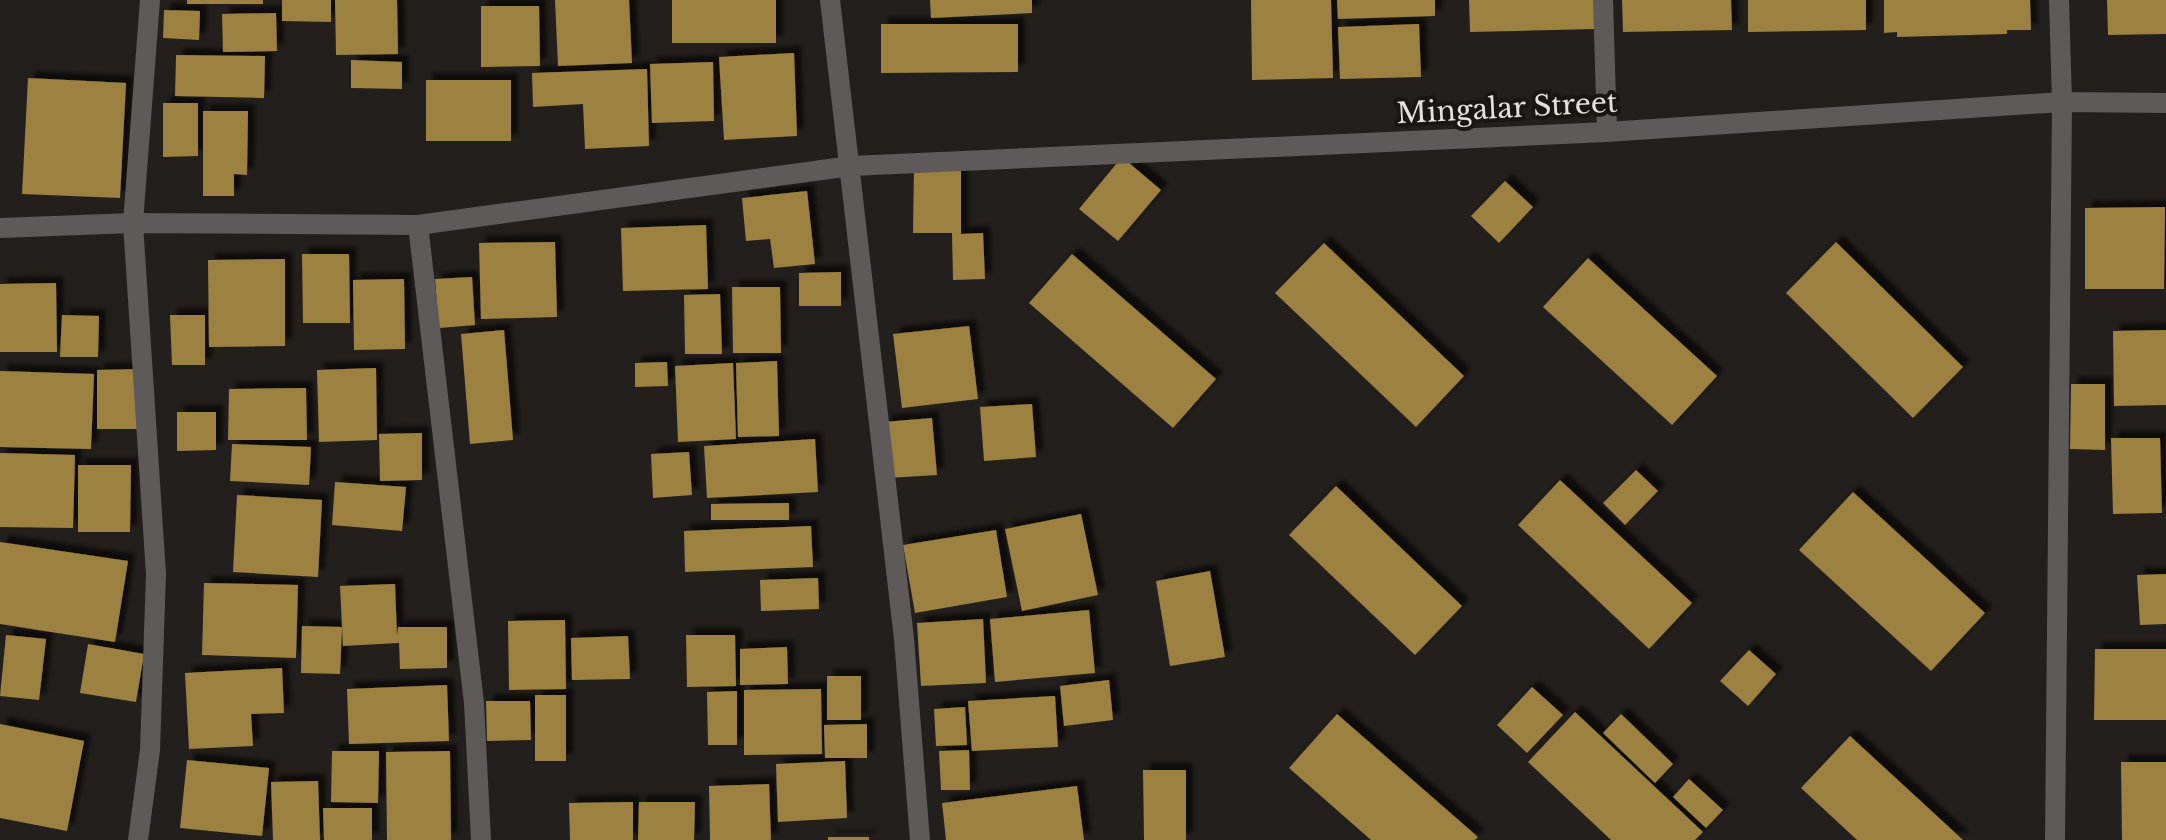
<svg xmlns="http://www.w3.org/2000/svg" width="2166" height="840" font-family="'Libre Baskerville',serif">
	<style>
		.building { fill: #9d813f; filter: url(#shadow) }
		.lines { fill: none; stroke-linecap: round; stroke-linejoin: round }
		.minor { stroke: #5d5a59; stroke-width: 20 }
		.labels { text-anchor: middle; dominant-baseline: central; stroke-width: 8; stroke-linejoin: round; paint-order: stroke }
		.street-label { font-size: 28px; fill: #e4e1df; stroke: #1a1613 }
	</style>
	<defs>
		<filter id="shadow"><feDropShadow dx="7" dy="-7" stdDeviation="2" flood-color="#0009"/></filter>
	</defs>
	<rect width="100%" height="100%" fill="#231f1c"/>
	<g class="building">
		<rect x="187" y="0" width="76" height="4"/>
		<path d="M282 0H331V22L282 21Z"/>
		<path d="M335 0H397L398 54 336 55Z"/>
		<path d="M555 0H629L632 63 558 66Z"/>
		<rect x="672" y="0" width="104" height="43"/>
		<path d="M930 0H1032V13L931 18Z"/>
		<path d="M1251 0H1331L1333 78 1252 80Z"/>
		<path d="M1337 0H1435V16L1338 19Z"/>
		<path d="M1469 0H1596V29L1470 32Z"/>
		<path d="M1622 0H1731L1732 30 1623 32Z"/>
		<path d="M1748 0H1866V30L1748 32Z"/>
		<path d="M1884 0H2030L2031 30H2007V34L1897 37V32L1884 33Z"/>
		<path d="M2107 0H2166V34L2108 35Z"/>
		<path d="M481 6H539L540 66 481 67Z"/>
		<path d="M164 10 200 11 199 40 163 38Z"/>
		<path d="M276 13 277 51 223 52 222 14Z"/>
		<path d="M881 24H1018V72L881 73Z"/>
		<path d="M1419 24 1421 77 1340 79 1338 27Z"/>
		<path d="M794 53 797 136 724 140 719 57Z"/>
		<path d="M176 55 265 56 264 98 175 96Z"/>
		<path d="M351 60 402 62V89L351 88Z"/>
		<path d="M713 62 714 121 652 123 650 64Z"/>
		<path d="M647 69 649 146 585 149 583 104 533 107 532 73Z"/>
		<path d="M28 78 126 83 120 198 22 194Z"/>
		<rect x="426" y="80" width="85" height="61"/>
		<path d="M163 103H198V156L163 157Z"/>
		<path d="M203 111H248L247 175 234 174V196H203Z"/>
		<path d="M1122 157 1161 190 1118 241 1079 209Z"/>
		<path d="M914 165 961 166V234L983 233 985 279 953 280 952 233H913Z"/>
		<path d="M1505 181 1533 207 1499 243 1471 216Z"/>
		<path d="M807 191 815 264 774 268 770 239 746 241 742 198Z"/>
		<path d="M2165 207 2164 289H2085V208Z"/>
		<path d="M706 225 708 289 623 291 621 228Z"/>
		<path d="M555 242 557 317 481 319 479 243Z"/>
		<path d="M1836 242 1963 367 1913 418 1786 293Z"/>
		<path d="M1324 243 1464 376 1416 427 1275 293Z"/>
		<path d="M302 254H349L350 323H303Z"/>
		<path d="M1072 254 1216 379 1173 428 1029 303Z"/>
		<path d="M1588 258 1717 376 1672 425 1543 307Z"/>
		<path d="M285 259V346L209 347 208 260Z"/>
		<path d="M841 272V306H799V273Z"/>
		<path d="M472 277 475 325 439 328 435 279Z"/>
		<path d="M404 279 405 349 354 350 353 280Z"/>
		<path d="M56 283 57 352H0V284Z"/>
		<path d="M732 287H780L781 353H733Z"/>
		<path d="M720 294 722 354H685L684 295Z"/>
		<path d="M62 315 99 316 98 357H60Z"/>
		<path d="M170 315H205V365H172Z"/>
		<path d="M969 326 978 399 902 408 893 334Z"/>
		<path d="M504 330 513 440 470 444 461 334Z"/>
		<path d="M2166 330V405L2114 406 2113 331Z"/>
		<path d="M777 361 779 436 738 437 736 363Z"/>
		<path d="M667 362 668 386 635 387V363Z"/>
		<path d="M733 363 736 439 678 442 675 366Z"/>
		<path d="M376 368 377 440 319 442 317 370Z"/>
		<path d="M140 369 141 429H97V370Z"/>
		<path d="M0 371 94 374 91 449 0 447Z"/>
		<path d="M2071 384H2105V450L2070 449Z"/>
		<path d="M306 388 307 440H228L229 389Z"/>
		<path d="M1032 404 1036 457 984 461 980 407Z"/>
		<path d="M177 412H216V450L177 451Z"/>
		<path d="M932 418 937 475 888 478 884 422Z"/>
		<path d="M422 433V480L380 481 379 434Z"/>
		<path d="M2111 438H2160L2162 513 2113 514Z"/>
		<path d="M815 439 818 492 707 498 704 446Z"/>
		<path d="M232 444 311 447 309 485 230 481Z"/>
		<path d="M689 452 692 495 653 498 651 454Z"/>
		<path d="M0 453 75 455 73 528 0 527Z"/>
		<path d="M78 465H131L130 532H78Z"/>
		<path d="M1636 470 1658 491 1625 525 1603 503Z"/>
		<path d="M1560 480 1692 603 1649 649 1518 525Z"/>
		<path d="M335 482 406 487 402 531 332 525Z"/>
		<path d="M1336 486 1462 606 1415 655 1289 535Z"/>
		<path d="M1853 492 1985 613 1931 671 1799 550Z"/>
		<path d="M237 495 322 500 318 577 233 572Z"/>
		<path d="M789 503V520H711V504Z"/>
		<path d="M1081 514 1098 595 1022 611 1005 529Z"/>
		<path d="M811 526 813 567 685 572 684 531Z"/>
		<path d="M996 530 1007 597 915 613 903 545Z"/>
		<path d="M0 542 128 561 115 642 0 624Z"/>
		<path d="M1210 571 1225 657 1170 666 1156 581Z"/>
		<path d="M2166 574V624L2140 625 2137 575Z"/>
		<path d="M818 578 819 609 761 611 760 580Z"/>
		<path d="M204 583 298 585 296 658 202 655Z"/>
		<path d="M395 584 397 637 398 627H447V668L400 669 399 643 343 646 340 586Z"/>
		<path d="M1089 610 1095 673 995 682 990 619Z"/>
		<path d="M983 619 986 683 921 686 917 623Z"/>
		<path d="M565 620 566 689 509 690 508 621Z"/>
		<path d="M302 626 342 627 340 674 301 673Z"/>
		<path d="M6 635 46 639 39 700 0 696Z"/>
		<path d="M686 635H735L736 686 687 687Z"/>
		<path d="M628 636 630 679 572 680 571 638Z"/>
		<path d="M88 644 144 654 136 702 80 693Z"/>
		<path d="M787 647 788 684 740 685V649Z"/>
		<path d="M2095 649H2166V720H2094Z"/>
		<path d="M1749 650 1776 674 1748 706 1720 681Z"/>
		<path d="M282 668 284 713 251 714 253 746 189 749 185 673Z"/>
		<rect x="827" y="676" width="34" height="44"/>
		<path d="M1109 680 1113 720 1064 726 1060 686Z"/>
		<path d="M447 685 449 741 349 744 347 689Z"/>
		<path d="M1532 687 1563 715 1527 753 1497 725Z"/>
		<path d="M821 689 822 754 744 755V690Z"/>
		<path d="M737 691V745H708L707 692Z"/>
		<rect x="535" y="695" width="31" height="66"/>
		<path d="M1055 696 1058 747 972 751 968 701Z"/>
		<path d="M486 701H530L531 740 487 741Z"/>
		<path d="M965 707 967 745 936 746 934 709Z"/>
		<path d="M1575 712 1703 832 1695 840H1611L1528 762Z"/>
		<path d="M1337 714 1478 837 1475 840H1371L1289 768Z"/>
		<path d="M1621 714 1673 764 1655 783 1603 733Z"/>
		<path d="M0 724 84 741 67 831 0 818Z"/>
		<path d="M867 724V758H825L824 725Z"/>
		<path d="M1850 736 1963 840H1857L1801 788Z"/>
		<path d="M969 750 970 790H941L939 751Z"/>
		<path d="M332 751H379L378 803 331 802Z"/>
		<path d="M450 751 451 840H387L386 752Z"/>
		<path d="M187 760 269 768 262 836 180 828Z"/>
		<path d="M845 761 847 818 778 822 776 764Z"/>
		<path d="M2121 762H2166V840H2122Z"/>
		<path d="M1143 770H1186V840H1144Z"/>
		<path d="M1689 779 1723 810 1706 828 1673 797Z"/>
		<path d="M318 781 320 840H273L271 782Z"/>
		<path d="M769 784 771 840H710L709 786Z"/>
		<path d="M1077 786 1084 840H946L942 803Z"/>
		<path d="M633 802V840H570L569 803Z"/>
		<path d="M639 802H695L694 840H638Z"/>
		<path d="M323 808H372V840H324Z"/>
		<rect x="828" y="837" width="41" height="3"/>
	</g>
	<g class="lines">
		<g class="minor">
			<path d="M830 0 904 639 920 840"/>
			<path d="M1603 0 1607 132"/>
			<path d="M418 225 474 703 481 840"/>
			<path d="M0 228 133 223 418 225 851 166 1607 132 2062 102 2166 103"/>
			<path d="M138 840 150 750 156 574 133 223 150 0"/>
			<path d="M2055 840 2062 102 2059 0"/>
		</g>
	</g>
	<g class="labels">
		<g class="street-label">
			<text transform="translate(1507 108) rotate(-3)">Mingalar Street</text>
		</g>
	</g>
</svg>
